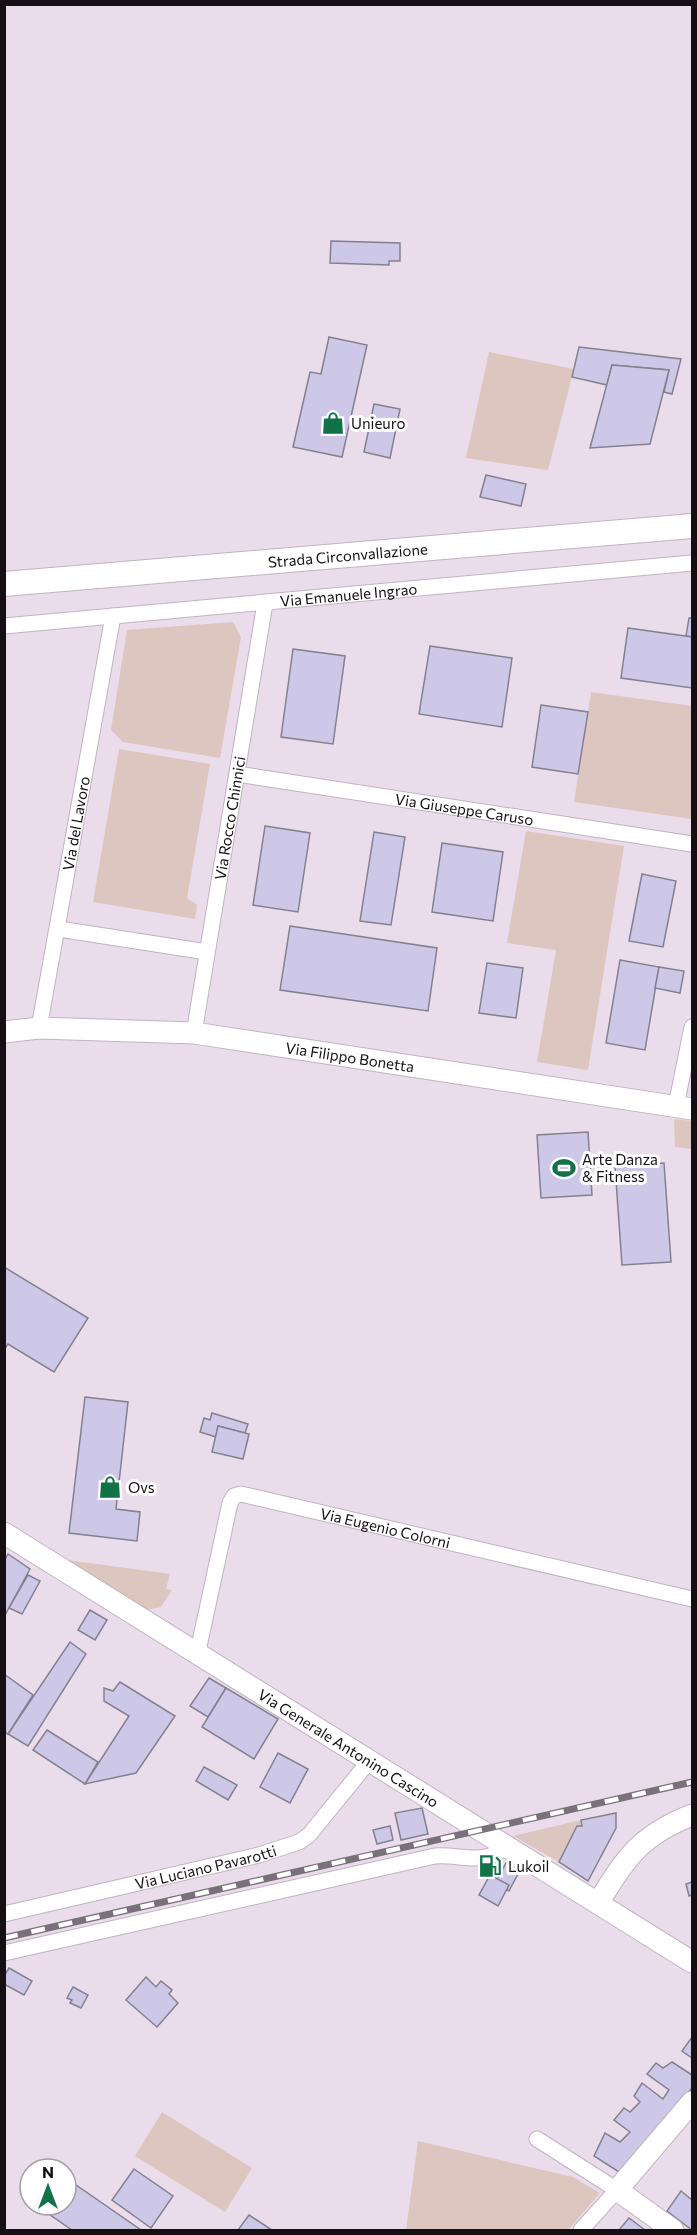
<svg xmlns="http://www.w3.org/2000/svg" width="697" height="2235" font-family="Commissioner,sans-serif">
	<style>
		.green { fill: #dec6c0 }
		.building { fill: #cdc8e8; stroke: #838190; stroke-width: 1.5 }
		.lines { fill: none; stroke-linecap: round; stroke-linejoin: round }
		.street-casing { stroke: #c1b3c1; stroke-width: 17 }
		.secondary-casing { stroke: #c1b3c1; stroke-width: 23 }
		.primary-casing { stroke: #c1b3c1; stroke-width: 26 }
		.street { stroke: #fff; stroke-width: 15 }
		.secondary { stroke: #fff; stroke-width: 21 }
		.primary { stroke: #fff; stroke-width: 24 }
		.rail-casing { stroke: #797179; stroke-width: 7 }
		.rail { stroke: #fff; stroke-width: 4.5; stroke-dasharray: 14; stroke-linecap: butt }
		.labels { text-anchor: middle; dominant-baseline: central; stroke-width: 6; stroke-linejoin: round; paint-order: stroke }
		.poi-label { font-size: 15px; fill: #130f13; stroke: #fff; text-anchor: start }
		.street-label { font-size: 15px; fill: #130f13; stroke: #fff }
	</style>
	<rect width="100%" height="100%" fill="#eadcea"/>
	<g class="green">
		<path d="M489 352 574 369 548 470 466 458Z"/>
		<path d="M233 622 241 637 220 758 123 742 111 730 127 630Z"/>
		<path d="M591 692 692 706V819L574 802Z"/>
		<path d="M119 749 210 764 187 898 197 905 195 919 93 902Z"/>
		<path d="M526 831 624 846 588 1070 537 1062 556 950 507 943Z"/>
		<path d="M674 1119 692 1121V1149L675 1147Z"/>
		<path d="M67 1560 170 1574 166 1589 172 1590 161 1607 147 1610Z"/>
		<path d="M581 1820 582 1826H577L559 1862 513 1836Z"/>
		<path d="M162 2112 252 2168 225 2212 135 2156Z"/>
		<path d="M418 2141 573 2177 600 2193 568 2230H406Z"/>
	</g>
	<g class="building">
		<path d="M331 241 400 243V261H389V265L330 263Z"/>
		<path d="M329 337 367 345 342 457 293 447 310 372 321 374Z"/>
		<path d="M579 347 681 359 672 394 664 392 669 370 612 365 607 385 572 377Z"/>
		<path d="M612 365 669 370 650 444 590 448Z"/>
		<path d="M374 404 400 409 390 458 364 452Z"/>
		<path d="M486 475 526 484 521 506 480 497Z"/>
		<path d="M689 618H692V637L686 636Z"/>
		<path d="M628 628 692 637V688L621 678Z"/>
		<path d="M430 646 512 658 502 727 419 714Z"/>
		<path d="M293 649 345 656 333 744 281 737Z"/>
		<path d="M541 705 588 712 578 774 532 767Z"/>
		<path d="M265 826 310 833 298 912 253 905Z"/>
		<path d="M374 832 405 837 391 925 360 921Z"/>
		<path d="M442 843 503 852 493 921 432 912Z"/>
		<path d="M642 874 676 881 663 947 629 941Z"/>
		<path d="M290 926 437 948 428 1011 280 990Z"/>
		<path d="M620 960 659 967 645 1050 606 1043Z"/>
		<path d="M487 963 523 968 516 1018 479 1013Z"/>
		<path d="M659 967 684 971 680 993 655 988Z"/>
		<path d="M588 1132 592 1195 541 1198 537 1135Z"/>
		<path d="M664 1163 671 1262 622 1265 615 1166Z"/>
		<path d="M4 1267 88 1318 54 1372 8 1344 4 1350Z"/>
		<path d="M85 1397 128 1402 116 1509 140 1512 137 1541 69 1533Z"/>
		<path d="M212 1413 248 1424 245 1433 218 1426 216 1437 200 1432 204 1418 210 1420Z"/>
		<path d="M218 1426 249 1434 243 1459 212 1452Z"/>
		<path d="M8 1554 30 1569 4 1617V1561Z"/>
		<path d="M28 1575 40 1581 22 1614 9 1608Z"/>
		<path d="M90 1610 107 1620 95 1640 78 1630Z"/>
		<path d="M70 1642 86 1654 28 1746 8 1734Z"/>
		<path d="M4 1674 33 1695 8 1734 4 1732Z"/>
		<path d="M209 1678 226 1688 208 1717 190 1706Z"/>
		<path d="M120 1682 175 1716 136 1773 85 1784 129 1716 104 1701V1688L113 1691Z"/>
		<path d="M226 1688 278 1719 254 1759 202 1727Z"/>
		<path d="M47 1730 98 1762 85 1784 33 1750Z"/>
		<path d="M278 1753 308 1769 290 1803 260 1787Z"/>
		<path d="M204 1767 237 1785 228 1800 196 1781Z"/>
		<path d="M422 1808 428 1834 401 1840 395 1813Z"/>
		<path d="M616 1813V1828L588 1881 559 1862 577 1826H582L581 1820Z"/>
		<path d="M390 1826 393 1840 377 1844 373 1830Z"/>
		<path d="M506 1863 520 1870 509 1891 495 1883Z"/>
		<path d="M490 1875 509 1885 498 1906 479 1895Z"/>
		<path d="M692 1882V1895L689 1896 686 1884Z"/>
		<path d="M9 1968 32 1981 24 1995 4 1984V1976Z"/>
		<path d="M146 1977 156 1987 161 1981 172 1990 169 1994 178 2003 157 2027 126 2000Z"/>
		<path d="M73 1987 88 1995 81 2008 70 2003 72 2000 67 1998Z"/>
		<path d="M692 2037V2058L682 2051Z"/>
		<path d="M672 2062 692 2075V2088L619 2172 594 2156 605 2133 620 2142 630 2132 614 2120 624 2108 630 2112 640 2102 634 2096 642 2083 663 2099 669 2090 647 2074 656 2063 663 2068Z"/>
		<path d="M134 2169 173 2196 151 2228 112 2200Z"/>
		<path d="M66 2178 141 2230H72L43 2210 46 2205H66Z"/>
		<path d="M681 2191 692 2200V2230L667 2211Z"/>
		<path d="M249 2215 272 2230H238Z"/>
		<path d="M629 2218 645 2230H619Z"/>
	</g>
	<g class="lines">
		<g class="street-casing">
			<g id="street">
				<path id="s1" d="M4 626 692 563"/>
				<path id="s2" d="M237 774 692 844"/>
				<path d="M59 929 207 952"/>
				<path id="s3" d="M39 1028 113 616"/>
				<path id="s4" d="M194 1033 265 603"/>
				<path d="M676 1106 692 1027"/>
				<path id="s5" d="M198 1651 230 1503 234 1496 241 1494 692 1599"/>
				<path id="s6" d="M4 1914 259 1855 299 1842 309 1835 370 1760"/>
				<path d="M4 1953 435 1856C463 1854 485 1867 507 1845"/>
				<path d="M537 2139 617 2190 581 2230"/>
			</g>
		</g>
		<g class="secondary-casing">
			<g id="secondary">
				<path id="s7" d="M4 1032 39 1028 194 1033 692 1109"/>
				<path id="s8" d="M4 1533 692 1962"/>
				<path d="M599 1902C625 1857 643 1834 692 1815"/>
				<path d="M673 2230 617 2190 692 2102"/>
			</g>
		</g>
		<g class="primary-casing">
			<g id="primary">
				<path id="s9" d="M4 584 692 526"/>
			</g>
		</g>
		<use href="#street" class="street"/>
		<use href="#secondary" class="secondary"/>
		<use href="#primary" class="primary"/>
		<g class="rail-casing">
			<path id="rail" d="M4 1938 692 1782"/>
		</g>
		<use href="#rail" class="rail"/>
	</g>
	<defs>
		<g id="shop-bare" transform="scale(1.8)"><path d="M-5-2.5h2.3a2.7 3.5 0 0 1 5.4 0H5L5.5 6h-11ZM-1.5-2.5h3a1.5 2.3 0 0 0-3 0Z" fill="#117248" stroke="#fff" stroke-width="2.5" paint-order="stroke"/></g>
		<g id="stadium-bare" transform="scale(1.8)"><path d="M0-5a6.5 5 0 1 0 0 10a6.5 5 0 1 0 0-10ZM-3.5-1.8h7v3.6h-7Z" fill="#117248" stroke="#fff" stroke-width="2.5" paint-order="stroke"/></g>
		<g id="fuel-bare" transform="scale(1.8)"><path d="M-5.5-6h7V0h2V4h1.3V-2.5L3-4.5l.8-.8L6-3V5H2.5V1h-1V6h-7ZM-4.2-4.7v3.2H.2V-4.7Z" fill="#117248" stroke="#fff" stroke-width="2.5" paint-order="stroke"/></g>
	</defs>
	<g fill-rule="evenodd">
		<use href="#shop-bare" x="333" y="423"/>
		<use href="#stadium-bare" x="564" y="1168"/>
		<use href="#shop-bare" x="110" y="1487"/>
		<use href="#fuel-bare" x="490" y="1866"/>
	</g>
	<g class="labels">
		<g class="poi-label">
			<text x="351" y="423">Unieuro</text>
			<text x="582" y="1159">Arte Danza<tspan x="582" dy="17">&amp; Fitness</tspan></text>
			<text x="128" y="1487">Ovs</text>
			<text x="508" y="1866">Lukoil</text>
		</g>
		<g class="street-label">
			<text stroke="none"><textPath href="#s9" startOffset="345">Strada Circonvallazione</textPath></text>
			<text stroke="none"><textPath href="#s1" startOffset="346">Via Emanuele Ingrao</textPath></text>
			<text stroke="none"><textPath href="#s2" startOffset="230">Via Giuseppe Caruso</textPath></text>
			<text stroke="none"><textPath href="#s4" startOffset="218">Via Rocco Chinnici</textPath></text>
			<text stroke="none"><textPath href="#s3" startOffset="208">Via del Lavoro</textPath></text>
			<text stroke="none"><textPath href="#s7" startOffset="348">Via Filippo Bonetta</textPath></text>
			<text stroke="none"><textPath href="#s5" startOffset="315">Via Eugenio Colorni</textPath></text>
			<text stroke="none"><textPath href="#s8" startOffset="406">Via Generale Antonino Cascino</textPath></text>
			<text stroke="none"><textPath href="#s6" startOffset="207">Via Luciano Pavarotti</textPath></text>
		</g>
	</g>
	<rect width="697" height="2235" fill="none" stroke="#130f13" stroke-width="12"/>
	<g transform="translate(48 2187)"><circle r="28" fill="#ffffff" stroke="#a19fa1" stroke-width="1.5"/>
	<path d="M0-4.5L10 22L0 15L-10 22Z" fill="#117248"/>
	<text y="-9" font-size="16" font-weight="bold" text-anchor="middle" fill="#130f13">N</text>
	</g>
</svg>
